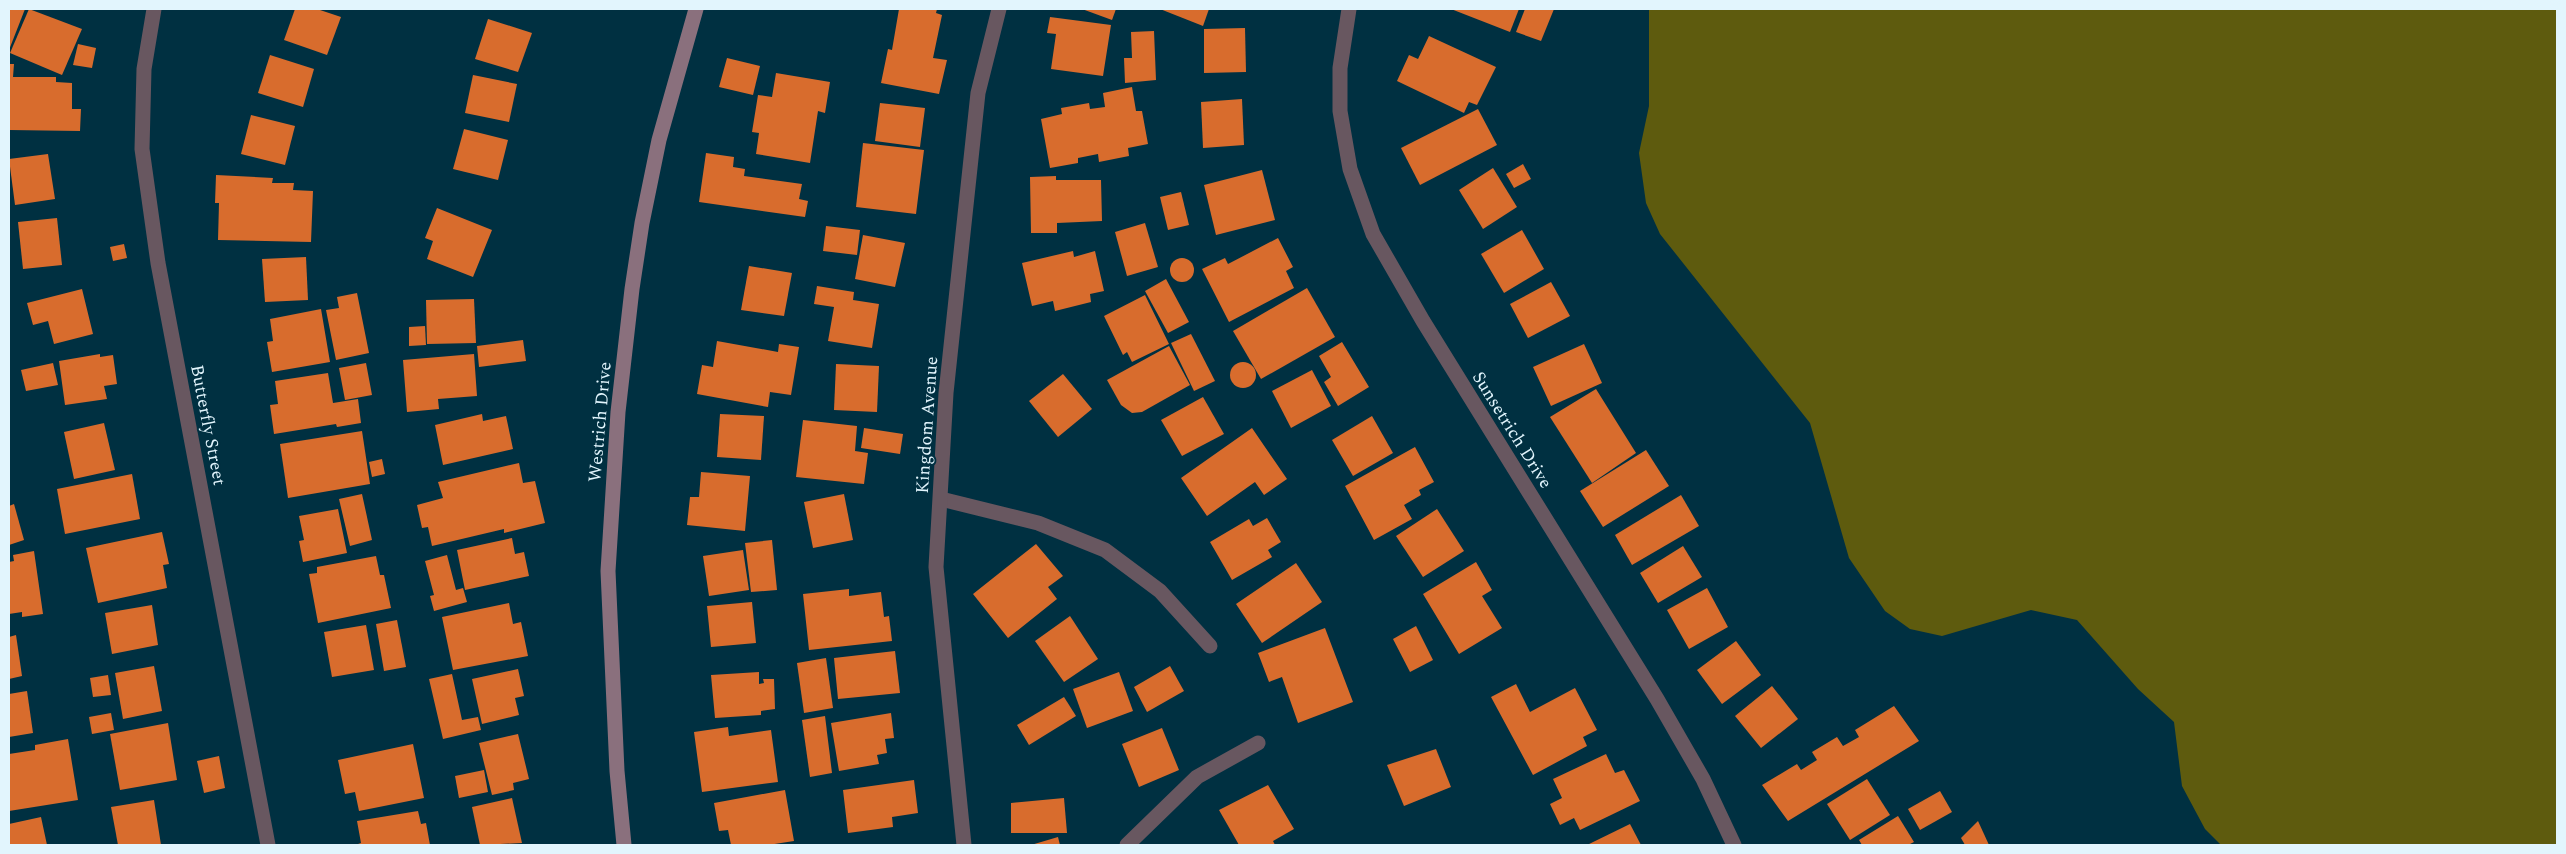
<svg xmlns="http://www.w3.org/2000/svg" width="2566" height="854" font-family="Spectral,serif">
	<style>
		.forest { fill: #5e5b0e }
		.building { fill: #d86c2d }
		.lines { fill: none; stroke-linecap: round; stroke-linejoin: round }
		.lane { stroke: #685760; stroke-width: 15 }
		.street { stroke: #685760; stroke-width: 15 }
		.secondary { stroke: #8a707d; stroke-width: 15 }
		.labels { text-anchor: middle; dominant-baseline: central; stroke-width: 4; stroke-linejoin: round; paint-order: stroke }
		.street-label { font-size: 18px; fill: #e2f5fd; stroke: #003041 }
	</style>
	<rect width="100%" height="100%" fill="#003041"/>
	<path class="forest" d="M1649 9H2557V845H2221L2205 829 2182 786 2174 722 2138 689 2077 620 2031 610 1942 636 1910 629 1885 611 1849 558 1810 423 1660 234 1646 203 1639 153 1649 106Z"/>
	<g class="building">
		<path d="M9 9H25L9 50Z"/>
		<path d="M29 9 82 29 62 75 10 53Z"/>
		<path d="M295 9H317L341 17 327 55 284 40Z"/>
		<path d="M899 9H937L936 13 942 15 933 58 947 60 939 94 881 83 888 49 892 50Z"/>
		<path d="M1082 9H1116L1112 20Z"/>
		<path d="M1160 9H1209L1203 26Z"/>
		<path d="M1451 9H1519L1510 32Z"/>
		<path d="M1525 9H1554L1541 41 1516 32Z"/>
		<path d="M1050 17 1111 25 1103 76 1051 69 1056 34 1047 33Z"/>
		<path d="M488 19 532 33 518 72 475 59Z"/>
		<path d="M1245 28 1246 72 1204 73V29Z"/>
		<path d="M1154 31 1156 80 1125 83 1124 58H1132L1131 32Z"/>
		<path d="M1429 36 1496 67 1477 105 1469 102 1464 113 1397 81 1409 55 1418 59Z"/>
		<path d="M78 44 96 48 92 68 73 65Z"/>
		<path d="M270 55 314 69 303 107 258 93Z"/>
		<path d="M727 58 760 66 753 95 719 87Z"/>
		<path d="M9 64H14L13 77H56V82L72 83V109H81L80 131 9 130Z"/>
		<path d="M776 73 830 82 825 113 818 111 810 163 756 154 759 133 752 132 758 95 772 97Z"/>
		<path d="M473 75 517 84 509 122 465 113Z"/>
		<path d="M1132 87 1136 111H1142L1148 144 1128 148 1129 156 1099 162 1098 154 1078 158V163L1050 168 1041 119 1062 114 1061 108 1089 103 1090 109 1105 107 1103 93Z"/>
		<path d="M1242 99 1244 145 1203 148 1201 102Z"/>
		<path d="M880 103 925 108 920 147 875 141Z"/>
		<path d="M1478 109 1497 145 1420 185 1401 148Z"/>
		<path d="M251 115 295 126 285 165 241 154Z"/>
		<path d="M464 129 508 140 498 180 453 169Z"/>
		<path d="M863 143 924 150 916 214 856 207Z"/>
		<path d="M706 153 734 157 733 167 745 169 744 176 802 184 799 199 808 201 805 217 699 202Z"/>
		<path d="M48 154 55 199 15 205 9 159Z"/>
		<path d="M1523 164 1531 179 1514 188 1506 174Z"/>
		<path d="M1493 168 1517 207 1483 229 1459 190Z"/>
		<path d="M1262 170 1275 220 1216 235 1204 185Z"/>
		<path d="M216 175 273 178 272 183H294L293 190 313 191 311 242 218 240 219 203H215Z"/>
		<path d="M1056 176V180H1101L1102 221 1057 223V233H1031L1030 177Z"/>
		<path d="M1181 192 1189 225 1168 230 1160 197Z"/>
		<path d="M437 208 492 230 473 277 427 259 433 241 425 238Z"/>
		<path d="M57 218 62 265 23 269 18 222Z"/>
		<path d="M1145 223 1158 267 1127 276 1115 232Z"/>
		<path d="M826 226 860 230 857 255 823 251Z"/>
		<path d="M1522 230 1544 269 1504 293 1481 254Z"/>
		<path d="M863 235 905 243 895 287 855 279Z"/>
		<path d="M1278 238 1293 267 1286 271 1294 288 1229 322 1202 269 1225 258 1228 264Z"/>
		<path d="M124 244 127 258 113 261 110 247Z"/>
		<path d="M1073 251 1074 257 1095 251 1104 291 1090 294 1091 302 1055 311 1053 301 1032 306 1022 263Z"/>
		<path d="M306 257 308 300 265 302 262 259Z"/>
		<circle cx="1182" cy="270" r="12"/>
		<path d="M749 266 792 273 784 316 741 310Z"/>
		<path d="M1166 279 1189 322 1168 333 1145 291Z"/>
		<path d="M1551 282 1570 316 1528 338 1510 304Z"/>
		<path d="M817 286 854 292 853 300 879 304 872 348 828 341 834 307 814 304Z"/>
		<path d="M1307 288 1335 337 1261 379 1233 331Z"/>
		<path d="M82 289 93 334 54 344 48 321 33 325 27 303Z"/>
		<path d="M357 293 369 353 336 360 326 310 339 308 337 297Z"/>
		<path d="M1145 295 1169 344 1132 362 1127 352 1123 355 1104 316Z"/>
		<path d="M474 299 476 343 427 344 426 300Z"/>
		<path d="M321 309 330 362 272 372 267 342 273 341 270 319Z"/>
		<path d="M425 326 426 345 409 346V327Z"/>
		<path d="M1191 334 1215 381 1194 391 1171 343Z"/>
		<path d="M523 340 526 361 479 367 477 346Z"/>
		<path d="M717 341 778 352 779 344 799 347 791 395 770 392 768 407 697 394 702 365 713 367Z"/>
		<path d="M1342 342 1369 387 1338 406 1324 382 1331 377 1319 356Z"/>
		<path d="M1584 344 1602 383 1551 406 1533 367Z"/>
		<path d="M1169 346 1190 385 1142 412 1132 413 1121 405 1107 380Z"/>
		<path d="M100 354V357L113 355 117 384 104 386 107 399 65 405 59 361Z"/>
		<path d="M474 354 477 396 438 399 439 409 407 412 403 360Z"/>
		<circle cx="1243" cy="375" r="13"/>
		<path d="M53 363 58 385 26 391 21 370Z"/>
		<path d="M366 363 372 395 345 400 339 368Z"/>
		<path d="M836 364 879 366 877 412 834 410Z"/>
		<path d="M1312 370 1331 406 1291 428 1272 391Z"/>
		<path d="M328 373 333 403 358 399 361 423 337 427 336 424 274 434 270 405 278 404 275 381Z"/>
		<path d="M1063 374 1092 409 1058 437 1029 401Z"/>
		<path d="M1596 389 1636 453 1592 483 1550 417Z"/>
		<path d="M1203 397 1224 434 1182 456 1161 420Z"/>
		<path d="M482 414 483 421 506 416 513 449 443 465 435 425Z"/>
		<path d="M720 414 764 416 761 460 717 457Z"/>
		<path d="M1372 416 1393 453 1353 476 1332 440Z"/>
		<path d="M803 420 857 426 855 451 868 453 864 484 796 477Z"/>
		<path d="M104 423 115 470 74 479 64 432Z"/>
		<path d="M864 428 903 434 900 454 861 448Z"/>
		<path d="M1252 428 1287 479 1264 495 1255 482 1207 516 1181 478Z"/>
		<path d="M362 431 370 484 288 498 280 444Z"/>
		<path d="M1415 447 1434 482 1419 490 1421 495 1404 505 1412 519 1374 540 1345 486Z"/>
		<path d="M1646 450 1669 486 1603 527 1580 491Z"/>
		<path d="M382 459 385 474 372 477 369 462Z"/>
		<path d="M519 463 523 483 535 481 545 523 504 533V529L432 546 428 527 422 528 417 505 443 498 438 482Z"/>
		<path d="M701 472 750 476 745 531 687 525 690 497H699Z"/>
		<path d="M132 474 140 519 65 534 57 489Z"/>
		<path d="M362 494 372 540 350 546 339 499Z"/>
		<path d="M844 494 853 540 813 548 804 502Z"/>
		<path d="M1681 495 1699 526 1632 565 1615 535Z"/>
		<path d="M14 504 24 540 9 545V506Z"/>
		<path d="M338 509 347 553 303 562 299 541 304 540 299 516Z"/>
		<path d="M1437 509 1464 551 1423 577 1396 536Z"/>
		<path d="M1267 518 1281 542 1268 550 1272 557 1232 580 1210 542 1249 519 1253 526Z"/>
		<path d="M162 532 169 564 163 565 167 588 98 603 86 548Z"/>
		<path d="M512 538 515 554 524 552 529 576 465 590 457 550Z"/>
		<path d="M772 540 777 590 751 592 745 543Z"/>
		<path d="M1036 544 1063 576 1048 587 1057 599 1008 638 973 594Z"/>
		<path d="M1683 546 1702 577 1658 603 1640 573Z"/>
		<path d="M743 550 749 590 709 596 703 556Z"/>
		<path d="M34 551 43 614 22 617V612L9 614V562L14 561 13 555Z"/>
		<path d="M447 555 456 590 463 588 467 602 434 611 430 596 434 595 425 561Z"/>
		<path d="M376 556 380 575H384L391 608 318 623 309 574 317 573V567Z"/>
		<path d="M1476 562 1492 590 1482 596 1502 628 1459 654 1423 594Z"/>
		<path d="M1296 563 1322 602 1262 643 1236 604Z"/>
		<path d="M1707 588 1728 627 1689 649 1667 610Z"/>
		<path d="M849 589V596L881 592 884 617 889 616 892 641 809 650 803 594Z"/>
		<path d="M752 602 756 643 711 647 707 606Z"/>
		<path d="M509 603 513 624 521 622 528 656 453 670 442 617Z"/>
		<path d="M152 605 158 645 112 654 105 613Z"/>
		<path d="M1070 616 1098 659 1064 682 1035 641Z"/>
		<path d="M397 620 406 667 384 671 376 624Z"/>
		<path d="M366 625 374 670 332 677 324 632Z"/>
		<path d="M1416 626 1433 660 1410 672 1393 639Z"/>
		<path d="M1325 628 1353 702 1298 723 1282 677 1269 682 1258 653Z"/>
		<path d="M16 635 22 676 9 679V637Z"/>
		<path d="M1736 641 1761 675 1722 704 1697 670Z"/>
		<path d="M895 651 900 693 838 699 834 658Z"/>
		<path d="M826 658 833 708 804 713 797 663Z"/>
		<path d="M154 666 162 711 123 719 115 673Z"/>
		<path d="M1170 666 1184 691 1147 712 1134 687Z"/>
		<path d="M518 669 524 696 515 698 519 715 482 724 472 679Z"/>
		<path d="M759 672V684L764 683 763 679H774L775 709 761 711V715L715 718 711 675Z"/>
		<path d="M1119 672 1133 711 1087 728 1073 689Z"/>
		<path d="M452 674 462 720 478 717 481 730 443 739 429 679Z"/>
		<path d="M108 675 111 695 93 697 90 678Z"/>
		<path d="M1516 684 1530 712 1575 688 1597 730 1583 737 1587 746 1533 775 1491 697Z"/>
		<path d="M1772 686 1798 719 1761 748 1735 716Z"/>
		<path d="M27 691 33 733 9 737V694Z"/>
		<path d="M1064 697 1076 716 1029 745 1017 725Z"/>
		<path d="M1894 706 1919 741 1788 821 1762 785 1797 764 1801 770 1817 760 1812 752 1837 737 1843 746 1859 737 1855 730Z"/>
		<path d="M111 713 114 730 92 734 89 717Z"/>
		<path d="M891 713 894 738 885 739 887 753 877 755 879 764 839 771 831 723Z"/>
		<path d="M825 716 832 773 810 777 802 720Z"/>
		<path d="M168 723 177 780 120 790 110 734Z"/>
		<path d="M728 727 729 736 771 730 778 782 702 792 694 732Z"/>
		<path d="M1162 728 1179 770 1139 787 1122 744Z"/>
		<path d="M518 734 529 779 513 783 514 790 492 795 479 743Z"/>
		<path d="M68 739 78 800 9 811V754L35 750V745Z"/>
		<path d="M413 744 424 798 359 811 355 792 345 794 338 760Z"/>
		<path d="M1436 749 1451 787 1404 806 1387 765Z"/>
		<path d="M1606 754 1615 773 1624 770 1640 801 1580 830 1574 818 1560 825 1550 804 1562 798 1553 779Z"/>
		<path d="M219 756 225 788 204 793 197 761Z"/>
		<path d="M484 770 488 792 459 798 455 776Z"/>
		<path d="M1867 779 1890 815 1850 840 1827 804Z"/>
		<path d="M914 780 918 813 892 817 893 827 848 833 843 790Z"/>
		<path d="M1268 785 1294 829 1273 841 1275 845H1239L1219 810Z"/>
		<path d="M785 790 794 841 768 845H731L728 830 719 831 714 803Z"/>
		<path d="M1940 791 1952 812 1920 830 1908 809Z"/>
		<path d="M512 798 522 843 480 845 472 807Z"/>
		<path d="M1064 798 1067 833H1011V803Z"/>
		<path d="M154 800 161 845H118L111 807Z"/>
		<path d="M418 811 421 824 426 823 430 845H355L361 843 357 821Z"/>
		<path d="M1898 816 1914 842 1908 845H1862L1859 840Z"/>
		<path d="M41 817 47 845H9V824Z"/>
		<path d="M1978 821 1989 845H1965L1961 838Z"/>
		<path d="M1630 824 1641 845H1587Z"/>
		<path d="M1058 837 1060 845H1031Z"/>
	</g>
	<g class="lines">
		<path class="lane" d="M1127 845 1197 777 1258 743"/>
		<g class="street">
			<path d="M154 9 144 69 142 149 158 263 268 845"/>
			<path d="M1349 9 1340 68V111L1350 169 1373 234 1423 321 1657 699 1703 779 1734 845"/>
			<path d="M941 499 1038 523 1105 550 1160 591 1210 646"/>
			<path d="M964 845 936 567 946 393 978 93 999 9"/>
		</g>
		<path class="secondary" d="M624 845 617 771 608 571 618 412 632 289 642 223 659 140 696 9"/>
	</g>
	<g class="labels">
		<g class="street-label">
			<text transform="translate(600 422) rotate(-85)">Westrich Drive</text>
			<text transform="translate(208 425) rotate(79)">Butterfly Street</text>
			<text transform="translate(927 425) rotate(-86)">Kingdom Avenue</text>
			<text transform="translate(1512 430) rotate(58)">Sunsetrich Drive</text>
		</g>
	</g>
	<rect width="2566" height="854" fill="none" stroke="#e2f5fd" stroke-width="20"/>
</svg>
